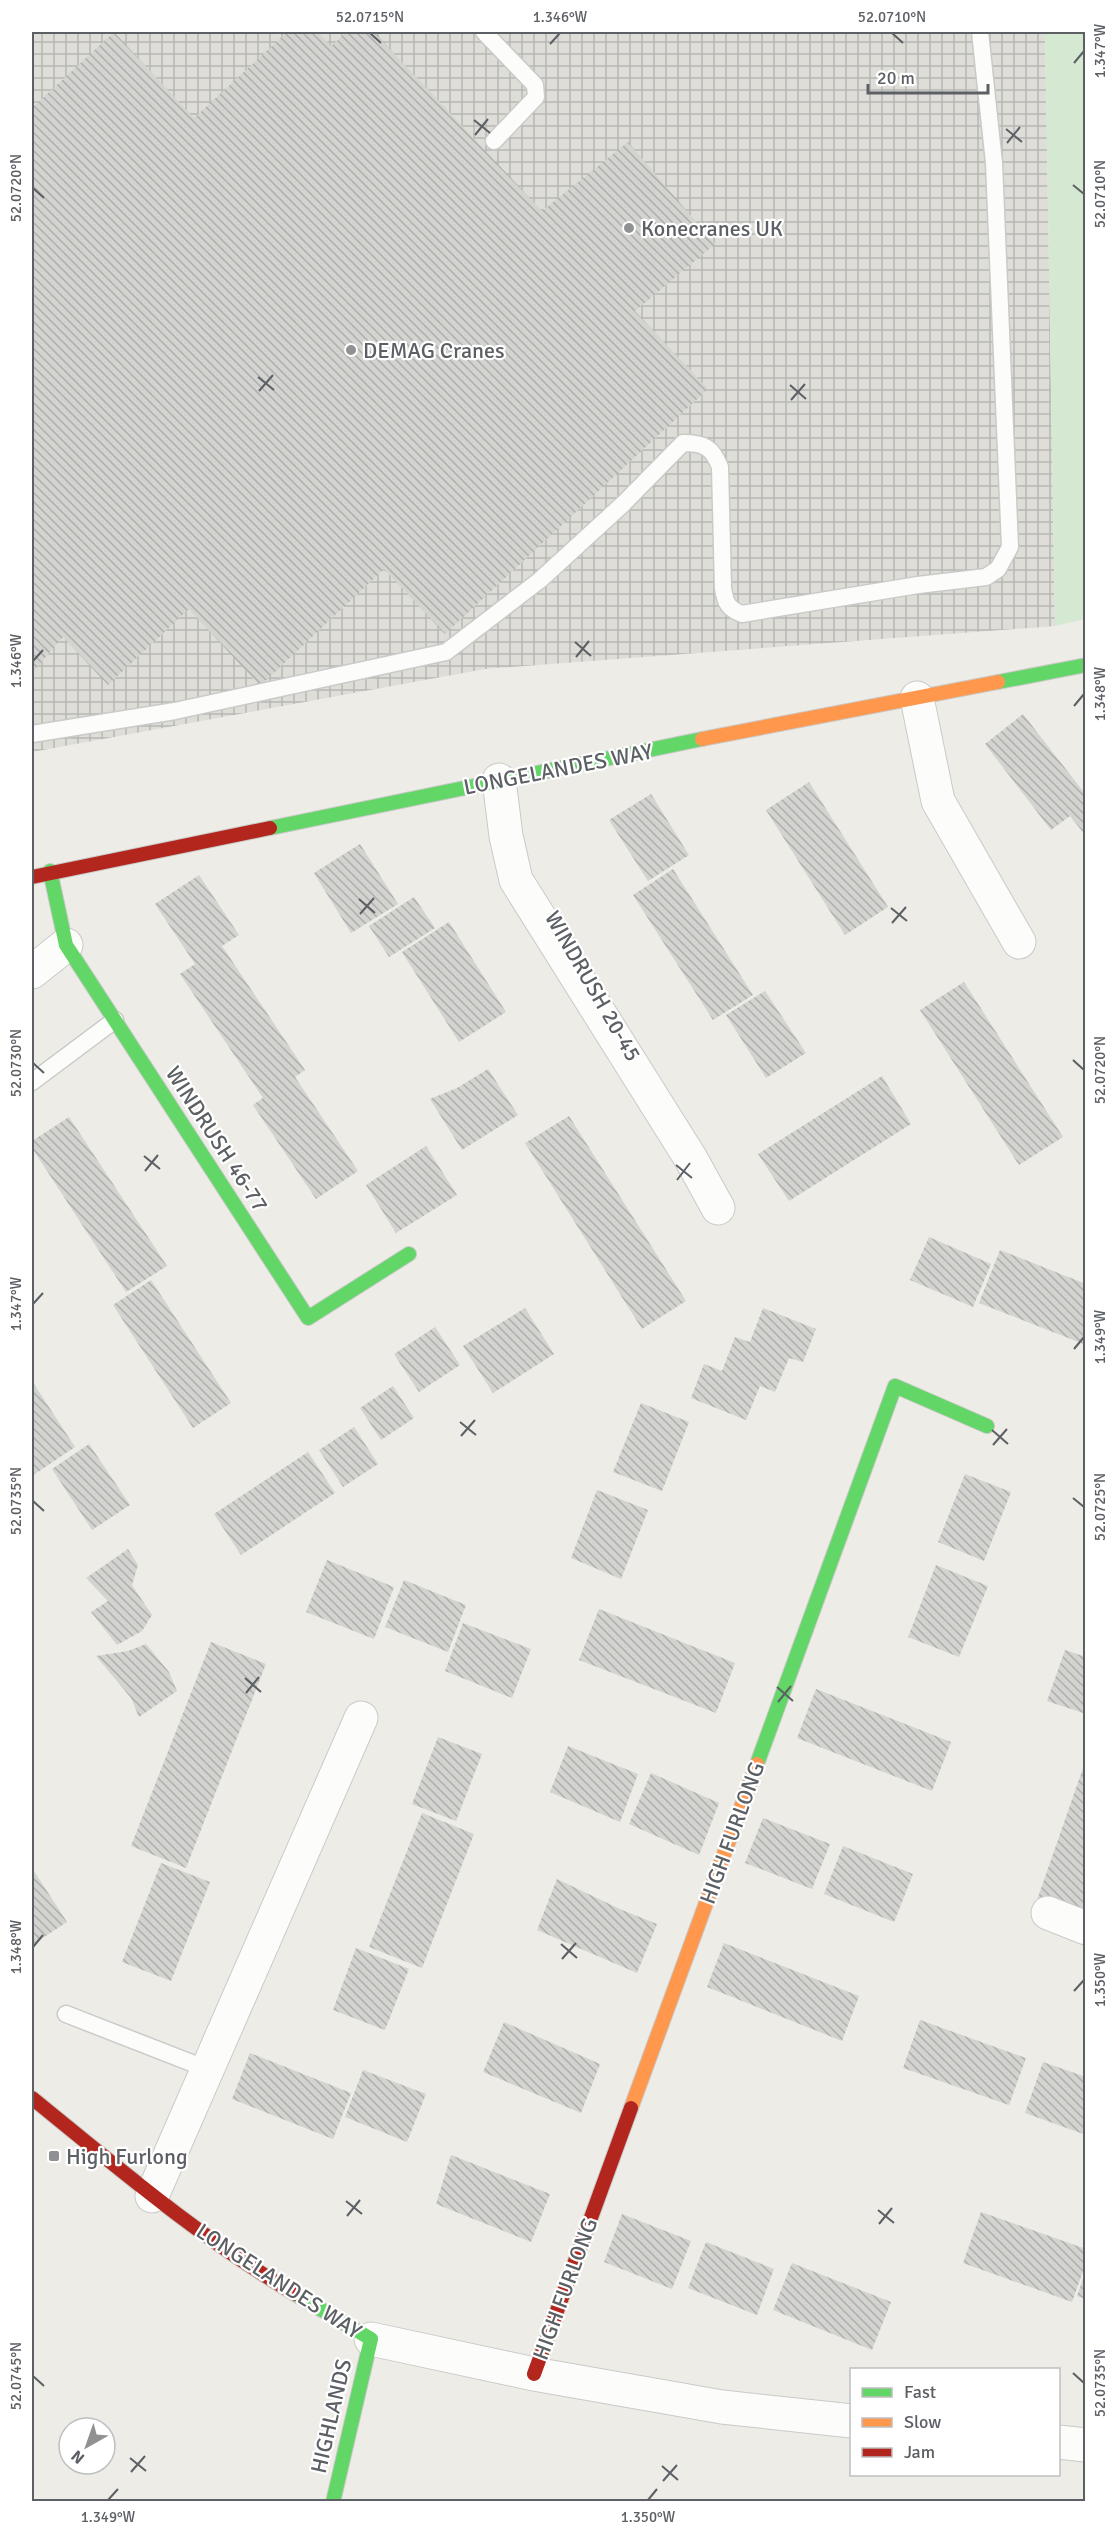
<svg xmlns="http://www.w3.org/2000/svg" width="1117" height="2533" font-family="Signika,sans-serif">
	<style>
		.industrial { fill: url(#industrial-grid) }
		.park { fill: #d5e9d2 }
		.building { fill: url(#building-back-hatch) }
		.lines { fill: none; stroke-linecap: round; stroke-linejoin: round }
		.lane-casing { stroke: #cacac9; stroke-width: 19 }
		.street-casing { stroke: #cacac9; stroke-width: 35 }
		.fast-casing { stroke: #c9c9c7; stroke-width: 16 }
		.slow-casing { stroke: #c9c9c7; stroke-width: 16 }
		.jam-casing { stroke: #c9c9c7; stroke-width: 16 }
		.lane { stroke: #fcfcfb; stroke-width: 16 }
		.street { stroke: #fcfcfb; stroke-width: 33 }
		.fast { stroke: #63d668; stroke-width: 14 }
		.slow { stroke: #ff974d; stroke-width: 14 }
		.jam { stroke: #b3261e; stroke-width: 14 }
		.ticks { fill: none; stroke: #5c6065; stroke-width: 2 }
		.poi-dot { fill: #8f9192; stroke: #fff; stroke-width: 2 }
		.labels { text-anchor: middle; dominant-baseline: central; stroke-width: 4.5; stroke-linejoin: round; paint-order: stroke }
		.poi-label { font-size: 22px; fill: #5c6065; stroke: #fff; text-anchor: start }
		.street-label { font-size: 22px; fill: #5c6065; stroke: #fff }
		.neatline { fill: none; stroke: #5c6065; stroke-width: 2 }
		.ticks-label { font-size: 15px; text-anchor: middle; fill: #5c6065 }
	</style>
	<defs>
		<pattern id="industrial-grid" width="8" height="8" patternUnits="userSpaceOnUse" patternTransform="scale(1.5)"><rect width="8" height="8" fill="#deddd8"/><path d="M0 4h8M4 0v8" fill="none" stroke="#b7b7b3"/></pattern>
		<pattern id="building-back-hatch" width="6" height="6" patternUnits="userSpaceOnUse" patternTransform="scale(1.5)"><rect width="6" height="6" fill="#d3d3d0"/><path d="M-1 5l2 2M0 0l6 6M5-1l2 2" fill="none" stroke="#aeafac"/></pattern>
	</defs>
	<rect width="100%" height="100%" fill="#edece7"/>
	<path class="industrial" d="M32 32H1045L1055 626 485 669 32 752Z"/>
	<path class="park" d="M1045 32H1086L1085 619 1055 626Z"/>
	<g class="building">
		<path d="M114 32 194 118 287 32H318L331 46 347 32H374L542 211 628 142 715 244 635 311 708 389 445 634 384 569 260 686 189 609 108 685 63 637 32 673V108Z"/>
		<path d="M1023 714 1086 795V836L1070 816 1051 830 985 744Z"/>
		<path d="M809 782 888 907 845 935 766 810Z"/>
		<path d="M651 794 689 855 648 881 609 820Z"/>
		<path d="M360 844 398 904 351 933 314 873Z"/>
		<path d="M673 869 753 995 713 1020 633 895Z"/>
		<path d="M199 875 239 935 222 946 305 1070 295 1077 358 1171 316 1199 253 1105 263 1098 180 974 195 964 155 904Z"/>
		<path d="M414 897 435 928 389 957 369 926Z"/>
		<path d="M449 922 506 1012 459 1042 402 952Z"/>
		<path d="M964 982 1063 1137 1019 1165 920 1010Z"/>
		<path d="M765 991 806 1053 766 1078 726 1015Z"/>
		<path d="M488 1069 518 1115 462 1150 430 1099 457 1088Z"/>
		<path d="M882 1076 911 1124 789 1201 758 1154Z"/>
		<path d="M569 1116 686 1301 642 1329 525 1143Z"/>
		<path d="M69 1117 167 1266 126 1292 32 1148V1141Z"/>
		<path d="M426 1146 457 1195 396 1233 366 1185Z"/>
		<path d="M929 1237 991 1264 973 1307 910 1280Z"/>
		<path d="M1000 1250 1086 1284V1345L979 1303Z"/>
		<path d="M151 1280 231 1403 193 1428 113 1305Z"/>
		<path d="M525 1308 554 1354 493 1393 463 1346Z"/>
		<path d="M763 1308 816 1329 803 1362 789 1358 775 1392 760 1386 746 1420 691 1398 704 1364 722 1371 735 1337 750 1342Z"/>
		<path d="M435 1327 460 1365 419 1392 394 1354Z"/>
		<path d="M32 1381 75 1447 32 1476Z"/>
		<path d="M393 1386 414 1418 381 1440 360 1408Z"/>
		<path d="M641 1403 689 1422 662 1491 613 1472Z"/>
		<path d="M354 1427 378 1464 343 1487 319 1450Z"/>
		<path d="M89 1444 130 1505 92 1530 52 1469Z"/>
		<path d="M308 1452 335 1493 241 1555 214 1514Z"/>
		<path d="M965 1474 1011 1492 984 1561 938 1542Z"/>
		<path d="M597 1490 648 1510 621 1579 571 1558Z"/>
		<path d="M128 1549 138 1565 132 1585 152 1615 142 1631 117 1645 91 1612 108 1601 86 1578Z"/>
		<path d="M327 1560 394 1587 374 1639 306 1612Z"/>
		<path d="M936 1565 988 1586 959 1657 908 1637Z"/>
		<path d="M404 1580 466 1605 448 1652 385 1627Z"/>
		<path d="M599 1609 735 1663 716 1713 579 1660Z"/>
		<path d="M463 1623 531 1649 512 1698 445 1671Z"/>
		<path d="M211 1642 266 1664 186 1868 131 1846Z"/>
		<path d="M146 1644 169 1672 177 1691 139 1717 131 1698 96 1656 128 1651Z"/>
		<path d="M1065 1650 1086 1657V1714L1047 1701Z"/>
		<path d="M816 1689 951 1742 932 1791 797 1738Z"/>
		<path d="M438 1737 482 1754 456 1821 412 1804Z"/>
		<path d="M568 1746 638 1774 620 1822 550 1792Z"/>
		<path d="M1083 1768 1086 1769V1920L1036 1903Z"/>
		<path d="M651 1773 719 1803 699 1855 629 1824Z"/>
		<path d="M422 1813 474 1834 422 1968 369 1947Z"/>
		<path d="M763 1818 830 1844 812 1889 745 1863Z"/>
		<path d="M843 1846 913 1874 894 1922 824 1894Z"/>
		<path d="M161 1863 210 1882 171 1981 122 1962Z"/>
		<path d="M32 1868 67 1922 32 1945Z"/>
		<path d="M557 1879 622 1910 657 1924 637 1973 537 1930Z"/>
		<path d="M724 1943 859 1996 842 2041 707 1987Z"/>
		<path d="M356 1948 409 1969 385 2030 333 2010Z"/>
		<path d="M920 2020 1026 2058 1009 2105 903 2068Z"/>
		<path d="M504 2022 600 2064 581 2113 483 2072Z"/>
		<path d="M250 2053 351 2093 333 2139 232 2099Z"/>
		<path d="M1043 2062 1086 2077V2135L1025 2113Z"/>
		<path d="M363 2070 426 2094 407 2142 345 2117Z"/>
		<path d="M451 2155 550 2194 531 2242 436 2204Z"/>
		<path d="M981 2212 1086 2249V2263L1072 2302 963 2263Z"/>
		<path d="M622 2214 691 2241 672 2289 604 2262Z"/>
		<path d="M706 2242 774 2269 757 2315 688 2288Z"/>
		<path d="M792 2263 891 2302 872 2350 773 2310Z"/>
		<path d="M1085 2273H1086V2299L1077 2296Z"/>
	</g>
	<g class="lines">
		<g class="lane-casing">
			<g id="lane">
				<path d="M484 32 535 85 536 97 494 141"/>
				<path d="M32 734 175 711 446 652 540 580 623 504 683 443C704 443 712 447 720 467L723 588C725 602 728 609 742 614L918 585 986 577 998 569 1010 547 994 163 980 32"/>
				<path d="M32 1082 115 1020"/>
				<path d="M66 2014 207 2069"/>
			</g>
		</g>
		<g class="street-casing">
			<g id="street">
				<path d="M917 698 938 801 1019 942"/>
				<path d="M499 780 506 836 516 880 691 1159 718 1208"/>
				<path d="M32 972 66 945"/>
				<path d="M1048 1913 1086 1928"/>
				<path d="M152 2196 361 1718"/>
				<path d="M371 2339 534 2374 722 2407 852 2421"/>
				<path d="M1058 2442 1086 2445"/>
			</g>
		</g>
		<g class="fast-casing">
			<g id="fast">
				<path d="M998 682 1086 665"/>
				<path d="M270 828 702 739"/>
				<path d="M50 871 66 945 308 1318 409 1254"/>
				<path d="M757 1764 895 1386 987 1426"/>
				<path d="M295 2294 371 2339 333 2502"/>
			</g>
		</g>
		<g class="slow-casing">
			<g id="slow">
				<path d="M702 739 998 682"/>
				<path d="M631 2108 757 1764"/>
			</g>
		</g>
		<g class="jam-casing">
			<g id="jam">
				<path d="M32 877 270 828"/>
				<path d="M32 2098C117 2167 200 2238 295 2294"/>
				<path d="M534 2374 631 2108"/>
			</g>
		</g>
		<use href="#lane" class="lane"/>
		<use href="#street" class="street"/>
		<use href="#fast" class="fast"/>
		<use href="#slow" class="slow"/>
		<use href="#jam" class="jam"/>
	</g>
	<path class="ticks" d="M370 33 381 43M892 33 903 43M550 44 560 33M1074 63 1084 51M474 120 490 133M1006 129 1022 142M475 135 488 119M1007 143 1020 127M1073 185 1084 194M33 188 44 198M258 377 274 390M790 385 806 399M259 391 273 375M791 400 805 384M575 642 591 656M576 657 589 641M33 661 43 650M1074 706 1084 694M359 899 375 913M891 908 907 921M360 914 374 898M892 923 906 907M1073 1060 1084 1070M33 1063 44 1073M144 1156 160 1169M676 1165 692 1178M145 1171 158 1155M677 1180 690 1163M33 1304 43 1293M1074 1349 1084 1337M460 1422 476 1435M992 1430 1008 1444M461 1436 475 1420M993 1445 1007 1429M1073 1498 1084 1507M33 1501 44 1511M245 1678 261 1692M777 1687 793 1701M246 1693 259 1677M778 1702 791 1686M561 1944 577 1958M33 1947 43 1935M562 1959 576 1943M1074 1991 1084 1980M346 2201 362 2214M878 2210 894 2223M347 2216 360 2200M879 2224 892 2208M1073 2373 1084 2383M33 2376 44 2386M130 2458 146 2471M662 2466 678 2480M131 2472 145 2456M663 2481 677 2465M108 2500 118 2489M648 2500 657 2489"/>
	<g class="poi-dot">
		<circle cx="629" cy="228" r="6"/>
		<circle cx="351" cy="350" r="6"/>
		<rect x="48" y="2150" width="12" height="12" rx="3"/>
	</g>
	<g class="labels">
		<g class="poi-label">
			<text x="641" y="228">Konecranes UK</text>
			<text x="363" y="350">DEMAG Cranes</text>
			<text x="66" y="2156">High Furlong</text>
		</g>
		<g class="street-label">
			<text transform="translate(558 769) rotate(-11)">LONGELANDES WAY</text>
			<text transform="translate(593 986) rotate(60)">WINDRUSH 20-45</text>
			<text transform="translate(217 1139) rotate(57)">WINDRUSH 46-77</text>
			<text transform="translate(732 1833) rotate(-70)">HIGH FURLONG</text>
			<text transform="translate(279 2281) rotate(33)">LONGELANDES WAY</text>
			<text transform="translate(565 2289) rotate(-70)">HIGH FURLONG</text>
			<text transform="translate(331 2416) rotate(-77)">HIGHLANDS</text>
		</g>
	</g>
	<rect width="1117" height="2533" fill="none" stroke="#ffffff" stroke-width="66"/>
	<rect x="850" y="2368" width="210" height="108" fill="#ffffff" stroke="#bebfc1" stroke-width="1.5"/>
	<rect x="862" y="2388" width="30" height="9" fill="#63d668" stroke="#bebfc1" stroke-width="1.5"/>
	<text x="904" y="2398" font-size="18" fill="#5c6065">Fast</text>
	<rect x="862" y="2418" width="30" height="9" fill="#ff974d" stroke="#bebfc1" stroke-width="1.5"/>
	<text x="904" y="2428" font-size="18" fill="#5c6065">Slow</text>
	<rect x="862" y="2448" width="30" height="9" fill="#b3261e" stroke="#bebfc1" stroke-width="1.5"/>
	<text x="904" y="2458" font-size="18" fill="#5c6065">Jam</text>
	<g transform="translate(87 2446) rotate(220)"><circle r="28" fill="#ffffff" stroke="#bebfc1" stroke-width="1.5"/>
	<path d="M0-4.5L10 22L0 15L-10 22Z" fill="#8f9192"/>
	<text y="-9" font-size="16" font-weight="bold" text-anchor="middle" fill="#5c6065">N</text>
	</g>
	<path d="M868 84v9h120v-9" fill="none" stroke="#5c6065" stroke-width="3"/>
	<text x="877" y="84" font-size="18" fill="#5c6065" stroke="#ffffff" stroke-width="4.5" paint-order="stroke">20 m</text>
	<rect x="33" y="33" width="1051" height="2467" class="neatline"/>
	<g class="ticks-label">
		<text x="370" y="22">52.0715°N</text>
		<text x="560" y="22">1.346°W</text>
		<text x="892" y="22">52.0710°N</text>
		<text transform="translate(1100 51) rotate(-90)" y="5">1.347°W</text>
		<text transform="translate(16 188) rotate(-90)" y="5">52.0720°N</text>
		<text transform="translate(1100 194) rotate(-90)" y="5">52.0710°N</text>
		<text transform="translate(16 661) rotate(-90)" y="5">1.346°W</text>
		<text transform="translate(1100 694) rotate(-90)" y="5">1.348°W</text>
		<text transform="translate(16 1063) rotate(-90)" y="5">52.0730°N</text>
		<text transform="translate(1100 1070) rotate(-90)" y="5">52.0720°N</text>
		<text transform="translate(16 1304) rotate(-90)" y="5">1.347°W</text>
		<text transform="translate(1100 1337) rotate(-90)" y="5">1.349°W</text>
		<text transform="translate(16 1501) rotate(-90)" y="5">52.0735°N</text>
		<text transform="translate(1100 1507) rotate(-90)" y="5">52.0725°N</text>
		<text transform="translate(16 1947) rotate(-90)" y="5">1.348°W</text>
		<text transform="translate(1100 1980) rotate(-90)" y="5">1.350°W</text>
		<text transform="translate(16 2376) rotate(-90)" y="5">52.0745°N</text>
		<text transform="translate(1100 2383) rotate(-90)" y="5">52.0735°N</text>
		<text x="108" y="2522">1.349°W</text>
		<text x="648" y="2522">1.350°W</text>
	</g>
</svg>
